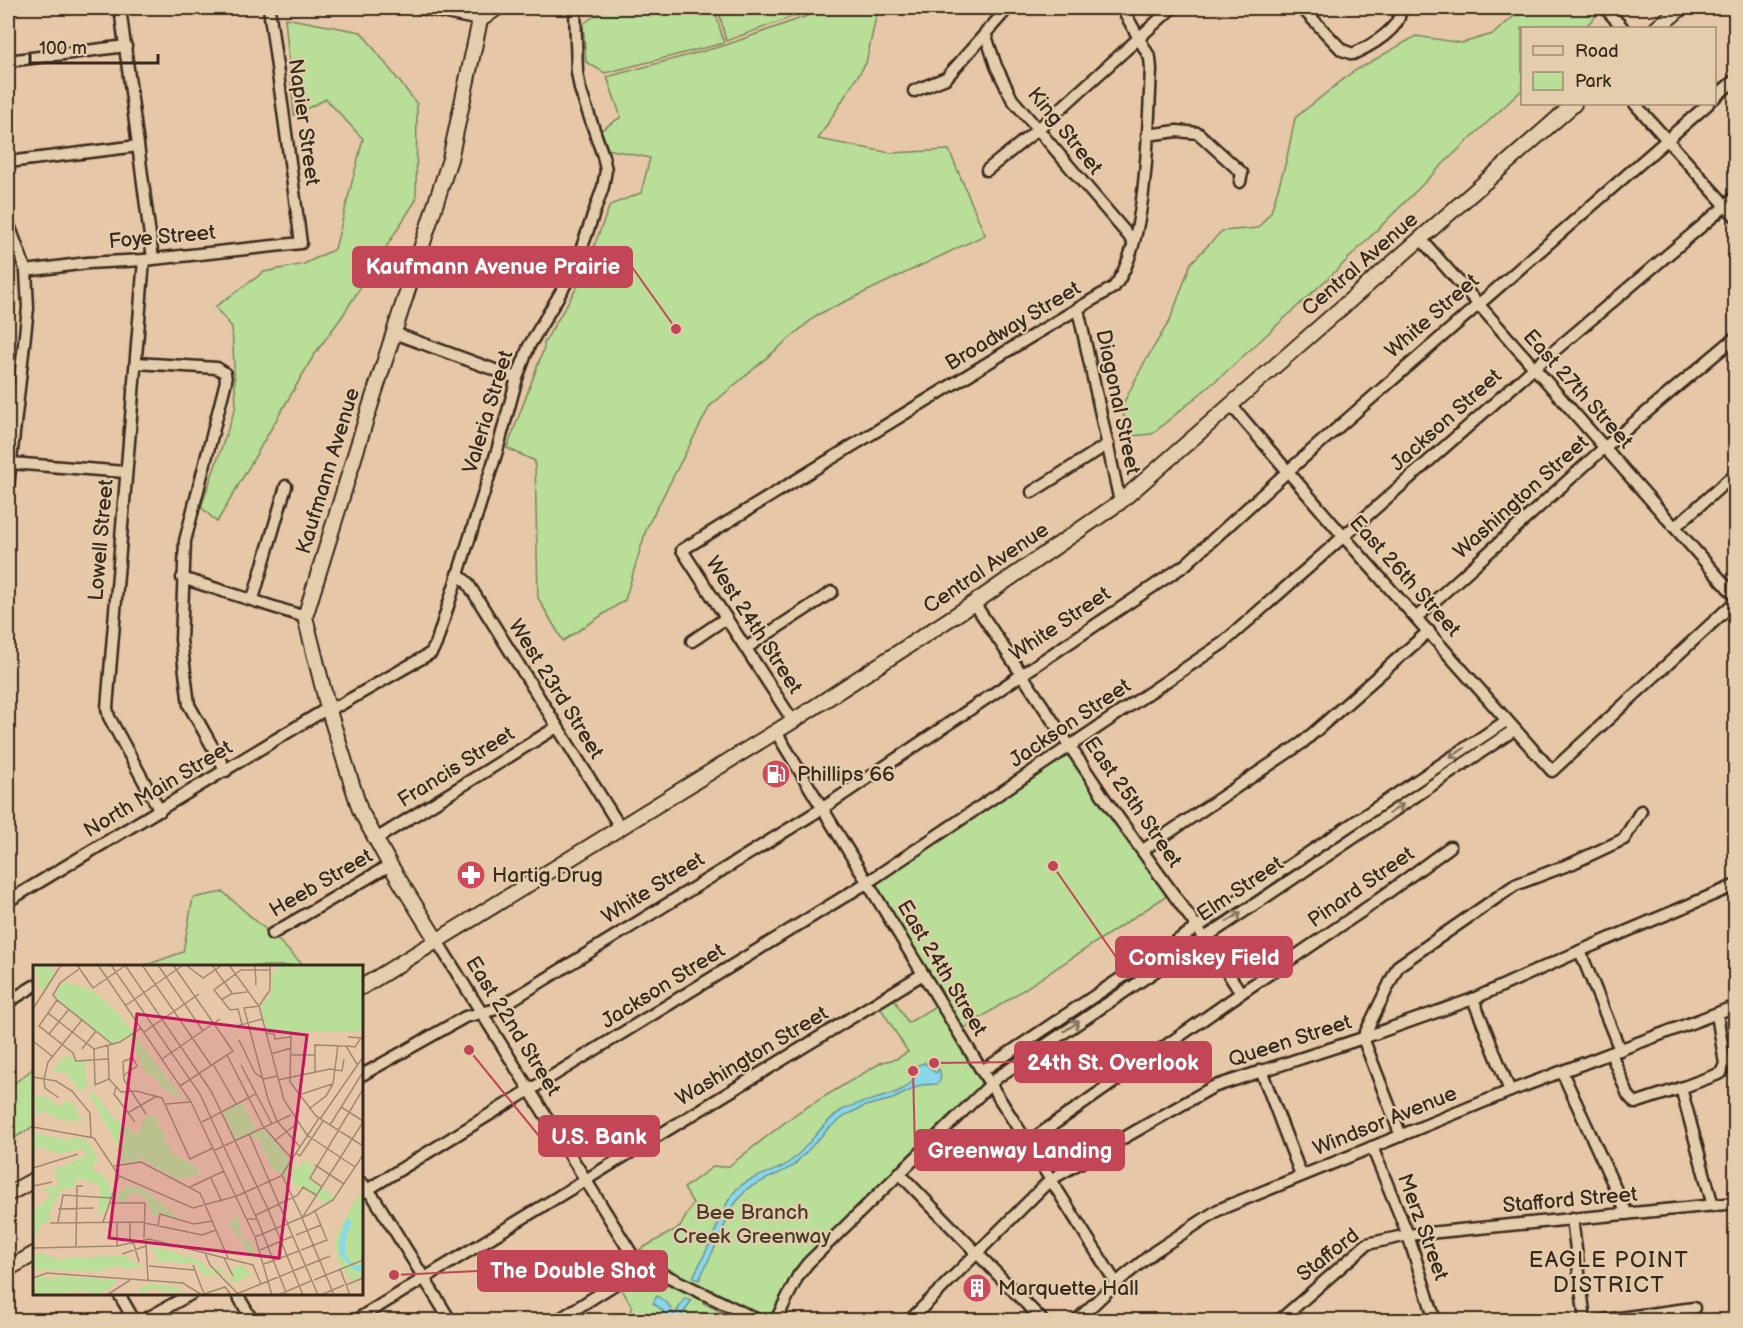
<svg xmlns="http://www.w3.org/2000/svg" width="1743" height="1328" font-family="'Balsamiq Sans',sans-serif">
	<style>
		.green { fill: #b9de98; stroke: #7a845b; stroke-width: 1.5 }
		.water { fill: #89d7e8; stroke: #6a9297; stroke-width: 1.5 }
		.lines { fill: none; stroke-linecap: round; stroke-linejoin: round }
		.minor-casing { stroke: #3b2a1e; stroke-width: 15 }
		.major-casing { stroke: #3b2a1e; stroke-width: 18 }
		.minor { stroke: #e3cdac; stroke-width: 10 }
		.major { stroke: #e3cdac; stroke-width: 14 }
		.oneway { stroke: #87735e }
		.labels { text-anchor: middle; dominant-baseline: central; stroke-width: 4.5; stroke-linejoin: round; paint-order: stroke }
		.street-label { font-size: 21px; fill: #3b2a1e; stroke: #e3cdac }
		.poi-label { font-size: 21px; fill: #3b2a1e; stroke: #e3cdac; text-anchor: start }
		.park-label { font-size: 21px; fill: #483c2a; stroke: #e3cdac }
		.neighbourhood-label { font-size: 22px; letter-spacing: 1.5px; fill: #3b2a1e; stroke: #e3cdac }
		.inset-road { fill: none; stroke: #a28871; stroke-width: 1.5 }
		.view { fill: #c2185b; fill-opacity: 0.15; stroke: #c2185b; stroke-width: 3 }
		.inset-edge { fill: none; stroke: #3b2a1e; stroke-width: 3 }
		.leader { fill: none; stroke: #c24655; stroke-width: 2 }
		.callout-dot { fill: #c24655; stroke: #e3cdac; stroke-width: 2 }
		.callout { fill: #c24655; stroke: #c24655; stroke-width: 2 }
		.callout-label { font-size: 22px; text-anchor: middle; font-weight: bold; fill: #fff }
	</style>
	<rect width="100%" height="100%" fill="#e6c7a8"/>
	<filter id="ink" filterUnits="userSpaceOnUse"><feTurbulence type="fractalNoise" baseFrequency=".0167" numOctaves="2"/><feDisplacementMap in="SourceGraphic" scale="12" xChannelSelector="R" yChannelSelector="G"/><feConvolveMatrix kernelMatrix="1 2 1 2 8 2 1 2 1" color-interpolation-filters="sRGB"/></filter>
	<g filter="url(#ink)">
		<g class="green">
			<path d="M606 8H714L724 43 605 73 586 62 583 24Z"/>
			<path d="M718 8H817L726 41Z"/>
			<path d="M829 8H878L866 63 818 139 891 153 949 150 985 235 817 315 710 406 647 527 625 600 563 641 538 598 535 461 507 448 544 348V343L580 282 610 205 641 193 650 158 608 149 601 130 621 117 607 77 726 45Z"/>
			<path d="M1524 8H1604L1584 28H1522V90L1442 165 1338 269 1225 373 1152 434 1131 436 1121 408 1144 363 1170 320 1191 263 1222 231 1258 228 1271 212 1286 162 1295 118 1351 73 1416 36 1462 43 1493 34Z"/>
			<path d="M285 18 361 32 417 104 416 200 341 318 314 355 217 522 201 507 236 406 232 327 215 307 264 272 304 264 335 249 363 139 326 99 294 115Z"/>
			<path d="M1070 747 1168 895 962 1030 873 879Z"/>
			<path d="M223 892 281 943 304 966H144L183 952 193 898Z"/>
			<path d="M894 999 908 1023 937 1005 980 1078 981 1086C961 1105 939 1123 920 1144 904 1163 904 1175 878 1186L803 1259 793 1272 770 1317H765L710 1289 703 1303 732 1317 730 1320H630L632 1307 620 1286 643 1275 673 1288 679 1275 644 1257 639 1250 680 1227 693 1203 684 1188 714 1166 721 1167 729 1166 797 1113 882 1062 896 1059 908 1052 880 1007Z"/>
			<path d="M1735 1018V1089L1726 1022Z"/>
			<path d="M34 1068V1126L8 1142V1088Z"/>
		</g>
		<g class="water">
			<path d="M927 1062 925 1064 936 1073 939 1069C941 1074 942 1080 937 1084L921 1085 893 1099 865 1106 848 1114 829 1128 792 1167 748 1188 733 1206 717 1243 699 1280 693 1277C700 1264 707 1250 713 1236 720 1220 725 1201 738 1188 752 1175 772 1174 787 1164 808 1149 820 1124 842 1110 861 1099 901 1098 913 1080 916 1074 914 1072 918 1065Z"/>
			<path d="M657 1296 669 1305 674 1316 685 1298 691 1301 679 1320H667L663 1311 653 1303Z"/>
		</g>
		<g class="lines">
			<g class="minor-casing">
				<g id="minor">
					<path d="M120 8 153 259"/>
					<path d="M421 8 480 20"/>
					<path d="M1302 8 1342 50 1353 54C1370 46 1403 28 1400 8"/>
					<path d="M1605 8 1623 28"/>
					<path d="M985 33 996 66 1012 99 1133 241"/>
					<path d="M8 61 126 46"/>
					<path d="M914 91 946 78 1008 8"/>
					<path d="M1714 98 1736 79"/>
					<path d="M1635 104 1736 217"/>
					<path d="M1147 135 1177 131 1198 133 1242 173 1240 182"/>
					<path d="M8 162 138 146"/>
					<path d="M987 170 1037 130 1172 8"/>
					<path d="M8 222 26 271 28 308 8 487"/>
					<path d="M1421 239 1736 597"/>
					<path d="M144 260 107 708 109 717 160 811"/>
					<path d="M26 271 87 263 144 260 301 243 269 8"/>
					<path d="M1078 309 1120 502"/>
					<path d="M394 333 517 378"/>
					<path d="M136 363 217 368 225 373 226 381 185 541 181 640 189 705 226 771"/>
					<path d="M1231 405 1344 537 1552 771 1736 601"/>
					<path d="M11 463 125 472"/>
					<path d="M1032 492 1108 444"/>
					<path d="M1675 527 1736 473"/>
					<path d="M457 574 467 582 620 827"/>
					<path d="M182 578 305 617"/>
					<path d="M253 599 286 486"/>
					<path d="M974 603 1107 802 1197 927 1241 993"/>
					<path d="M1417 617 1604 448 1736 337"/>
					<path d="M692 641 726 618"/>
					<path d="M746 648 832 592"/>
					<path d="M793 721 682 550 1017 345 1114 287C1148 244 1148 125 1151 69L1150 58 1122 8"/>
					<path d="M776 732 982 1071 1116 1283"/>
					<path d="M376 839 557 727"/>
					<path d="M1143 850 1302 743 1429 631"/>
					<path d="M8 901 328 708 340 705 431 653 436 644 497 451 517 378 529 346 574 270 603 187 606 170 603 156 580 89 577 72 575 8"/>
					<path d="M272 934 390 865"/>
					<path d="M437 941 636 1261 758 1320"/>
					<path d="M1580 951 1620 1050"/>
					<path d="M1473 999 1510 1091"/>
					<path d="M8 1002 34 986"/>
					<path d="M1611 1053 1628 1095 1635 1103 1681 1088"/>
					<path d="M1261 1070 1301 1175"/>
					<path d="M982 1071 1506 721"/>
					<path d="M1562 1072 1627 1214"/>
					<path d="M362 1075 465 1017 497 1009 823 808 1185 565 1287 472 1708 104"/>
					<path d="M1401 1136 1363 1038 1398 966 1515 885 1573 863 1624 839 1641 811"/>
					<path d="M1027 1143 1241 993 1368 907 1450 847"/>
					<path d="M1372 1147 1408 1235 1435 1320"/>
					<path d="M899 1173 1042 1320"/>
					<path d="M362 1183 375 1199 450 1320"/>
					<path d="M362 1193 868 882 1223 643 1534 368 1736 197"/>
					<path d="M1713 1206 1681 1088 1721 1073 1725 1064 1717 1014"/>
					<path d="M1572 1218 1585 1320"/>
					<path d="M119 1294 134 1320"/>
					<path d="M237 1294 252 1320"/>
					<path d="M144 1320 191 1294"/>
					<path d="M356 1320 923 974"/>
					<path d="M558 1320 644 1266"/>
					<path d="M776 1320 798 1276 808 1263 998 1077 1514 730"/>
					<path d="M910 1320 1050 1180 1213 1087 1363 1038 1473 999 1580 951 1736 885"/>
					<path d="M1077 1320 1116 1283 1154 1252 1218 1210 1510 1091 1736 1006"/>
					<path d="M1280 1320 1367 1244 1408 1235 1736 1203"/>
					<path d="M1604 1320 1694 1308"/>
				</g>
			</g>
			<g class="major-casing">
				<g id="major">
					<path d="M1657 28 1681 8"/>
					<path d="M437 941 390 865 360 810 328 708 305 617 367 416 450 159 480 20 497 8"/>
					<path d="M362 987 793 721 974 603 1120 502 1574 104"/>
					<path d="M8 1194 34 1180"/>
					<path d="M8 1269 34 1254"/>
				</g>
			</g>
			<use href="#minor" class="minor"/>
			<use href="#major" class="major"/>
		</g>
		<defs><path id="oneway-shaft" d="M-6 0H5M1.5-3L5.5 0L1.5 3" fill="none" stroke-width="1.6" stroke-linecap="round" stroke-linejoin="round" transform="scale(1.5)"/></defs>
		<g class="oneway">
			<use href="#oneway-shaft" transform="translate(1457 753) rotate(146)"/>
			<use href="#oneway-shaft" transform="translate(1396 809) rotate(-34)"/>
			<use href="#oneway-shaft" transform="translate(1234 917) rotate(-34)"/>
			<use href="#oneway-shaft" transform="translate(1072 1026) rotate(-34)"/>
		</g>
	</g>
	<defs>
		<g id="fuel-disc" transform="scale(1.5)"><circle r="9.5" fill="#d1495b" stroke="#e3cdac"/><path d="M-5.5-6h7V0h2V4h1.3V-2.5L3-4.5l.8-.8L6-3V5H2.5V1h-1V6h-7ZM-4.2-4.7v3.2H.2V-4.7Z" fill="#fff"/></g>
		<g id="pharmacy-disc" transform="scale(1.5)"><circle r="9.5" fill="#d1495b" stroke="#e3cdac"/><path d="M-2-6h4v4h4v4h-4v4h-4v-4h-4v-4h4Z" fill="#fff"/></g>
		<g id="building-disc" transform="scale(1.5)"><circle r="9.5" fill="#d1495b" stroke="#e3cdac"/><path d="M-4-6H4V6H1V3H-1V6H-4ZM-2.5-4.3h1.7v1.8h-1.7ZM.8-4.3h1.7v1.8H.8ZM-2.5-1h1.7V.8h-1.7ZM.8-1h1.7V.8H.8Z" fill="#fff"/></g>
	</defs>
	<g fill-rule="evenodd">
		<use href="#fuel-disc" x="776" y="774"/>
		<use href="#pharmacy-disc" x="471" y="875"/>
		<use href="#building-disc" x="977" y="1288"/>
	</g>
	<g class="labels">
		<g class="street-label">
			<text transform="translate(304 122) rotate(82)">Napier Street</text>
			<text transform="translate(1065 131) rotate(51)">King Street</text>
			<text transform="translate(162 237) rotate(-5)">Foye Street</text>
			<text transform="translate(1360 264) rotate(-41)">Central Avenue</text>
			<text transform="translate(1432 316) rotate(-41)">White Street</text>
			<text transform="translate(1013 326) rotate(-31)">Broadway Street</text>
			<text transform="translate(1578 389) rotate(48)">East 27th Street</text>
			<text transform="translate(1118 402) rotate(78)">Diagonal Street</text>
			<text transform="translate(488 412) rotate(-73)">Valeria Street</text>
			<text transform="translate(1446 420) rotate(-42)">Jackson Street</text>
			<text transform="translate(328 471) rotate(-73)">Kaufmann Avenue</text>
			<text transform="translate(1521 497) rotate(-42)">Washington Street</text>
			<text transform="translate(101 540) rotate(-85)">Lowell Street</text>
			<text transform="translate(986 568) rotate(-34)">Central Avenue</text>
			<text transform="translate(1405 576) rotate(48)">East 26th Street</text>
			<text transform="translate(1060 624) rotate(-34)">White Street</text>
			<text transform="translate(754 625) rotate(57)">West 24th Street</text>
			<text transform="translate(556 689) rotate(58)">West 23rd Street</text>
			<text transform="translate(1070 723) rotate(-34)">Jackson Street</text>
			<text transform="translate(456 767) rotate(-32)">Francis Street</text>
			<text transform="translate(158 789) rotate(-31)">North Main Street</text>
			<text transform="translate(1133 802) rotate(55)">East 25th Street</text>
			<text transform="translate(321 883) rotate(-30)">Heeb Street</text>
			<text transform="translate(1361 887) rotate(-35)">Pinard Street</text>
			<text transform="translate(653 888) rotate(-32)">White Street</text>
			<text transform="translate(1240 889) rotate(-34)">Elm Street</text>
			<text transform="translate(942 968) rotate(59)">East 24th Street</text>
			<text transform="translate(663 986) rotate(-32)">Jackson Street</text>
			<text transform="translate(513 1026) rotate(58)">East 22nd Street</text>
			<text transform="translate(1290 1041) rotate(-18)">Queen Street</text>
			<text transform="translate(752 1056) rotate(-31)">Washington Street</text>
			<text transform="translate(1385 1121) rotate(-22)">Windsor Avenue</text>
			<text transform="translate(1570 1200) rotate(-5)">Stafford Street</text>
			<text transform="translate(1423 1227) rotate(70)">Merz Street</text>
			<text transform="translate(1328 1255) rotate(-38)">Stafford</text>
		</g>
		<g class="poi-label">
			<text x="797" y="774">Phillips 66</text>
			<text x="492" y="875">Hartig Drug</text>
			<text x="998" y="1288">Marquette Hall</text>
		</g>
		<g class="park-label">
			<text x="752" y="1212">Bee Branch<tspan x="752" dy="24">Creek Greenway</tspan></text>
		</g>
		<g class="neighbourhood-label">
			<text x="1609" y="1260">EAGLE POINT<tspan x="1609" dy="25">DISTRICT</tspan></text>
		</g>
	</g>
	<g transform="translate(33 965)">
		<rect width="330" height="330" fill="#e6c7a8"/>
		<path d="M0 0H17L21 9 13 25 5 23 6 10 0 8ZM242 0H330V66L234 67 228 42 239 26 238 6 243 9ZM34 17 59 25 86 49 150 134 129 124 123 113 112 108 97 72 79 78 22 32 27 21ZM32 91 52 96 54 122 46 125 33 108 19 106ZM60 126 81 154 106 170 110 153 122 150 139 188 163 202 167 210 142 214 107 192 105 197 88 198 85 181 56 129ZM0 131H12L27 142 32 136 40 137 49 156 26 155 12 146 3 149ZM209 137 223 165 203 174 189 147ZM231 164 257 195V199L264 204 273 196 281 200 276 215 302 231 299 235 292 238 266 220 264 224 259 215 239 204 225 173 218 174 220 168ZM0 167 29 174 49 173 56 178 64 193 59 204 74 214 78 230 73 244 65 250 67 221 45 213 42 222 28 225 17 247V256L8 259 5 270H0V245L17 232 16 226 8 224 26 220 21 205 54 190 49 184 24 189 6 181 0 191ZM96 221 108 222 147 253 119 250 113 233 100 228 94 232 95 237 83 236 86 227ZM326 227 330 243V312L319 316 304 295 302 274ZM205 249 209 273 217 276 225 295H220L201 264 194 262ZM119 281 166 295 184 311 171 310 163 299 123 296 125 290 120 288ZM10 288 22 294 91 290 100 297 111 299 99 304 83 301 65 306 0 305V290ZM208 300 219 309 201 318 178 301 186 302 197 314 200 313 197 304ZM10 310 14 314 29 311 82 315V319L65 330 55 326 1 330 3 313ZM120 319 143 322 151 328 118 324 107 330 108 321Z" fill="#b9de98"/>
		<path d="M314 253 319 258 313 271 312 289 321 301 330 300V307L322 305 306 289V275Z" fill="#89d7e8"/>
		<path class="inset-road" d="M44 0 60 23 93 0M65 0 158 137 222 272 239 330M78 0 167 129 224 254M92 0 178 126 235 244 270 330M109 0 178 100M125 0 170 66M140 0 200 86 147 121M153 0 170 13 189 0M179 0 199 28M196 0 225 40M222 0 223 20M237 0V25L226 41 251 135 274 170 322 202M46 4 27 18 20 30 24 35 6 61 40 88 43 96 75 94M24 35 79 79M188 35 198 29 214 27M92 41 150 0M226 41 211 43 235 134 244 156 267 182M0 44 28 0M15 48 61 84 62 120 76 114M209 59 205 44 197 45 181 25 208 5H237M204 61 229 54M111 67 166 29M233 68 241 69 242 74 258 72M258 68 257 117 283 151 330 181M16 69 36 44M206 75 222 108 231 114 244 111M0 76 20 92M75 80 76 114 88 127 103 126 129 133 157 194 180 183M314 81 322 82 328 73 315 72M49 84 63 66M61 84 87 77 108 63M238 89 258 83M194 90 230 161 259 194M257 90H282M129 94 187 54M180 99 203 139M208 100 239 159M282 107V80L313 81 325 101M91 110 104 101 100 93 91 96 90 97 91 115 113 149M0 112 23 116 39 126 57 148 58 172M11 114 15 97 49 55M11 114 12 123 26 133M245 115 297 104 309 106 311 94M83 122 81 129 102 157M266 130 299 119M133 139 157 137M308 142 330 156M276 144 293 131 300 119 305 80M96 147 124 131M287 154 330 92M169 157 223 129M297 160 330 107M0 162 61 173 86 211 160 243 204 231M216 169 285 330M241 176 265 158M182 185 258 150M263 188 267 191 290 156M282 200 311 219M81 201 108 197 167 228 195 293M0 203 45 189M249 210 269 252M178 213 189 237M0 221 19 217M157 222 191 206M289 222 277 213 330 124M204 231 248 211 286 153M77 238H112L111 273M25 244 61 243M223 250 265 230 270 222 283 230M214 254H224L254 330M25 257 30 230 79 233M70 257 86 211M84 257V281M97 257V277M17 258 112 257M112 258 169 270 183 265M125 261 127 249 161 259 179 256M263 270 288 260M222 272 275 250 300 235 330 190M100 276 106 297M113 278 115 316M43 281 44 221H50M0 283 84 281 116 274 220 300 228 319M227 285 260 271M268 285 294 275 282 246M172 288 177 300 206 330M89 289 113 281M191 293 200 311M231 299 266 286M160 300 171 329M116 301 161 305M307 304 317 330M0 313 14 308 150 318 169 330M281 315 330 295M313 320 330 313M171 329 192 322 198 330M74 330 97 315M201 330 297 291M245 330 278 316M288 330 311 320M301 330 269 253 330 157"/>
		<path class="view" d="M104 49 274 70 246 293 76 273Z"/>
		<rect width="330" height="330" class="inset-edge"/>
	</g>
	<path class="leader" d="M676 329L632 267M1053 866L1116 957M934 1063L1015 1062M469 1050L539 1136M913 1071L915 1150M394 1275L478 1271"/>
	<g class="callout-dot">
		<circle cx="676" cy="329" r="6"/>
		<circle cx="1053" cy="866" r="6"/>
		<circle cx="934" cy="1063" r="6"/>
		<circle cx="469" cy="1050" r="6"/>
		<circle cx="913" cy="1071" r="6"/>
		<circle cx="394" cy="1275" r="6"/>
	</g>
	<g class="callout">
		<rect x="353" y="247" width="279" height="40" rx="6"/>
		<rect x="1116" y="937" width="176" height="40" rx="6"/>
		<rect x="1015" y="1042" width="196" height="40" rx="6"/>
		<rect x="539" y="1116" width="120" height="40" rx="6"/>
		<rect x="915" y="1130" width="209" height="40" rx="6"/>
		<rect x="478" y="1251" width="189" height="40" rx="6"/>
	</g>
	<g class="callout-label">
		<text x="493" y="274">Kaufmann Avenue Prairie</text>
		<text x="1204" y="965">Comiskey Field</text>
		<text x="1113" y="1070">24th St. Overlook</text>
		<text x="599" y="1144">U.S. Bank</text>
		<text x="1020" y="1158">Greenway Landing</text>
		<text x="573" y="1278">The Double Shot</text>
	</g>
	<rect width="1743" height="1328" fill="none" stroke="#e3cdac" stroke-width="30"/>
	<rect x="15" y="15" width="1713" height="1298" fill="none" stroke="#3b2a1e" stroke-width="2" filter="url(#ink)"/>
	<rect x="1521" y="27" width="195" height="78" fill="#e3cdac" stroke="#a08c73" stroke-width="1.5"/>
	<rect x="1533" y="46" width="30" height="9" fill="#e3cdac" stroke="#a08c73" stroke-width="1.5"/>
	<text x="1575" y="57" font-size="18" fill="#3b2a1e">Road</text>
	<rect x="1533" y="72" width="30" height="18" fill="#b9de98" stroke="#a08c73" stroke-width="1.5"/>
	<text x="1575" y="87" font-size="18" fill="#3b2a1e">Park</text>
	<path d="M30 54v9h128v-9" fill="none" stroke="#3b2a1e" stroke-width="3"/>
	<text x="39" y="54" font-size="18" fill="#3b2a1e" stroke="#e3cdac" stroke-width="4.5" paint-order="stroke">100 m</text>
</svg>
